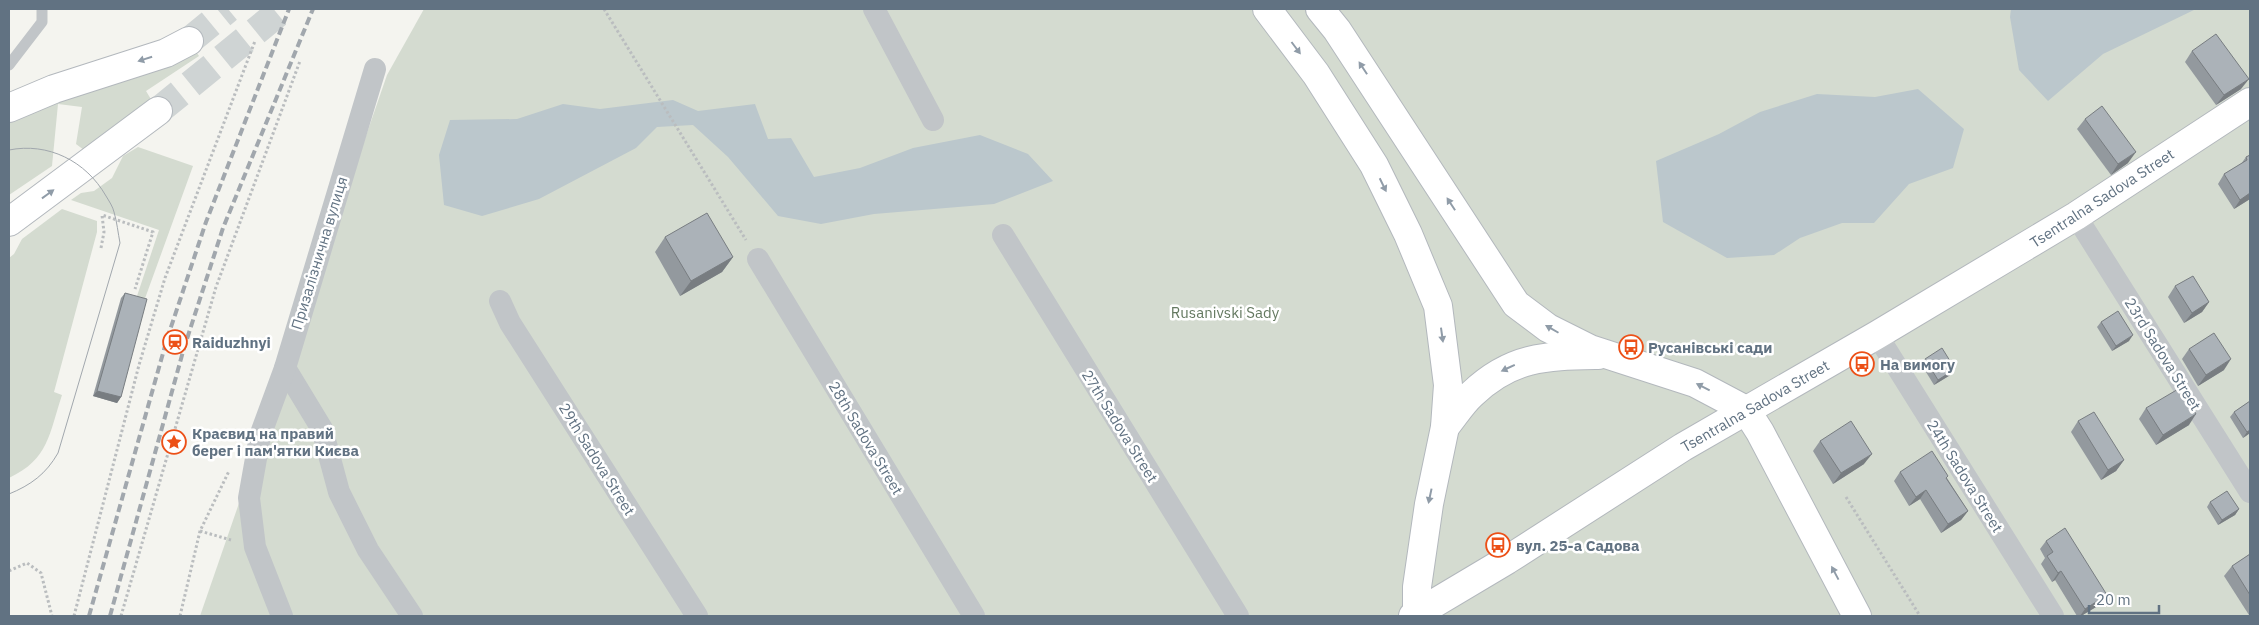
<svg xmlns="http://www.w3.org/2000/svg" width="2259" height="625" font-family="'IBM Plex Sans',sans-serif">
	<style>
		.green { fill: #d4dbd0 }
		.water { fill: #bbc7cc }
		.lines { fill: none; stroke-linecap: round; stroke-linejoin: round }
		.secondary-tunnel { stroke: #cfd4d4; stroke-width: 28; stroke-dasharray: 28 14; stroke-linecap: butt }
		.secondary-casing { stroke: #b3b8bd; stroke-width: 30 }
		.path { stroke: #babdbf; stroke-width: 3; stroke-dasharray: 2.5 2.5; stroke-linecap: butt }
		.lane { stroke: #c1c5c8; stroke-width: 11 }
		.street { stroke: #c1c5c8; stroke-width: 22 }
		.secondary { stroke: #fff; stroke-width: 28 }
		.tram { stroke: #a1a7ad; stroke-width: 1 }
		.rail { stroke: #a1a7ad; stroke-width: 4; stroke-dasharray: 8 4; stroke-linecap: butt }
		.wall { fill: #93999e }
		.shaded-wall { fill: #787d81 }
		.building { fill: #abb2b8; stroke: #787d81 }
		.oneway { fill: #909ca8 }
		.labels { text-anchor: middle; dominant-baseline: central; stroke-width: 5; stroke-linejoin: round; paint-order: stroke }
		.street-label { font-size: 15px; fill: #617282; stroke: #fff }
		.park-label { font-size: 15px; fill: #647960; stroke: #fff }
		.poi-label { font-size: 15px; font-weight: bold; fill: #617282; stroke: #fff; text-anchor: start }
	</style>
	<rect width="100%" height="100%" fill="#f4f4ef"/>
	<g class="green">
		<path d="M424 9H2250V616H200L387 75Z"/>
		<path d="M193 47 199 56 146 91 155 106 88 153 76 144 82 107 58 104 52 166 9 195V117Z"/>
		<path d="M138 147 193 166 143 304 135 302 159 230 71 200 81 193 94 191 112 178 123 156Z"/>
		<path d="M62 209 97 221V232L54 392 62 395C49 434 49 459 9 478V258L14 254 22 239Z"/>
	</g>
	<g class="water">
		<path d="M2011 9H2196L2103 54 2048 101 2019 70 2010 17Z"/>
		<path d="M1918 89 1964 129 1953 168 1909 184 1874 223H1842L1800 238 1774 255 1727 258 1663 222 1656 161 1719 134 1760 112 1817 94 1875 97Z"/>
		<path d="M673 100 698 111 755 104 768 139 791 138 814 177 860 168 913 148 980 135 1028 154 1053 181 994 204 874 214 821 224 778 216 728 157 693 125 657 127 636 148 539 199 482 216 444 205 439 155 450 120 517 119 563 104 600 109Z"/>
	</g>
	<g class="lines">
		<g class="secondary-tunnel">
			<path d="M189 41 228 9"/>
			<path d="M158 111 283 9"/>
		</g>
		<g class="secondary-casing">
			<g id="secondary">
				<path d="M1267 9 1316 74 1374 165 1408 234 1438 306 1448 385 1445 427 1429 504 1417 587V616"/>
				<path d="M1320 9 1337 30 1516 304 1548 328 1590 349 1695 383 1746 410 1760 432 1857 616"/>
				<path d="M9 108 54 89 166 53 189 41"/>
				<path d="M9 222 158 111"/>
				<path d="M1445 427C1454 416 1462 403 1472 394 1512 356 1546 356 1598 355"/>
				<path d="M1413 616 1507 560 1683 447 1877 335 2076 216 2250 102"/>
			</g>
		</g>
		<g class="path">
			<path d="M604 9 746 240"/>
			<path d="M101 248 104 232 102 215 153 232 135 289"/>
			<path d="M1846 497 1920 616"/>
			<path d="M200 531 231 540"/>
			<path d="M9 571 27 563 41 573 52 616"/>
			<path d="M74 616 139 365 165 278 255 41"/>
			<path d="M121 616 216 287 300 61"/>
			<path d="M180 616 200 531 229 471"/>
		</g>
		<path class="lane" d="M9 65 42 22V9"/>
		<g class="street">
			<path d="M874 9 933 120"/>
			<path d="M2076 216 2250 492"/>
			<path d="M1003 235 1238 616"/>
			<path d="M758 259 974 616"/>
			<path d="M500 301 510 323 697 616"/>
			<path d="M1877 335 2053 616"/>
			<path d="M285 368 322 429 339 492 368 550 412 616"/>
			<path d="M282 616 255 547 249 498 260 436 285 368 375 69"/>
		</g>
		<use href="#secondary" class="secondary"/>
		<path class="tram" d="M9 150C48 142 86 161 106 196 109 201 113 207 114 212 117 222 118 233 120 243L58 453C46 474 31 485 9 494"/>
		<g class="rail">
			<path d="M89 616 167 339 206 222 289 9"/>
			<path d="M110 616 184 348 223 228 313 9"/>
		</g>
	</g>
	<g class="wall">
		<path d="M2192 51 2241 89 2216 105 2185 62Z"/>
		<path d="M2085 119 2128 163 2111 175 2077 129Z"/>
		<path d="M2250 155V199L2234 209 2218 184 2224 174 2241 164 2246 157Z"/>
		<path d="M665 237 733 257 722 272 680 296 655 252Z"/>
		<path d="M2175 286 2209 302 2202 312 2184 323 2168 297Z"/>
		<path d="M125 293 121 397 117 403 93 396 121 298Z"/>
		<path d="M2101 322 2129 341 2112 351 2097 327Z"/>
		<path d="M2189 349 2224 370 2198 386 2182 359Z"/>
		<path d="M1925 359 1952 374 1934 385 1921 364Z"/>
		<path d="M2250 401V433L2243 438 2230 417 2234 412Z"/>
		<path d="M2146 408 2189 425 2156 445 2139 419Z"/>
		<path d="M2078 421 2124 460 2116 471 2101 480 2071 432Z"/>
		<path d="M1820 441 1864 464 1833 484 1813 451Z"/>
		<path d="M1900 472 1947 478 1968 511 1961 520 1941 533 1920 499 1909 506 1894 481Z"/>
		<path d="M2210 502 2239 509 2235 515 2218 525 2207 507Z"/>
		<path d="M2046 541 2107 595 2101 604 2081 616H2077L2055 580 2052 582 2041 564 2045 558 2040 549Z"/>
		<path d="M2250 554V614L2249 615 2224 576 2232 566Z"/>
	</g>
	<g class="shaded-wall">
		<path d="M2249 79 2241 89 2216 105 2224 95Z"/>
		<path d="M2136 152 2128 163 2111 175 2118 164Z"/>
		<path d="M2250 193V199L2234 209 2240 200Z"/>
		<path d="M733 257 722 272 680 296 691 281Z"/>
		<path d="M2209 302 2202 312 2184 323 2192 313Z"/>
		<path d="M2133 335 2129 341 2112 351 2116 346Z"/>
		<path d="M2231 359 2224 370 2198 386 2206 375Z"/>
		<path d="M1955 369 1952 374 1934 385 1938 380Z"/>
		<path d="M97 391 121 397 117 403 93 396Z"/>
		<path d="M2196 414 2189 425 2156 445 2163 435Z"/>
		<path d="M2250 430V433L2243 438 2247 432Z"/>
		<path d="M1872 454 1864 464 1833 484 1841 473Z"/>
		<path d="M2124 460 2116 471 2101 480 2108 470Z"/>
		<path d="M1926 490 1920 499 1909 506 1916 497Z"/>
		<path d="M2239 509 2235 515 2218 525 2222 520Z"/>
		<path d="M1968 511 1961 520 1941 533 1948 524Z"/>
		<path d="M2061 571 2055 580 2052 582 2058 573Z"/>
		<path d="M2107 595 2101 604 2081 616H2080L2085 609Z"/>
	</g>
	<g class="building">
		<path d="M2216 34 2249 79 2224 95 2192 51Z"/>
		<path d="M2102 106 2136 152 2118 164 2085 119Z"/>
		<path d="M2250 155V193L2240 200 2224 174 2247 160 2246 157Z"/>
		<path d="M707 213 733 257 691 281 665 237Z"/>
		<path d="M2193 276 2209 302 2192 313 2175 286Z"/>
		<path d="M125 293 147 299 121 397 97 391Z"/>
		<path d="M2118 311 2133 335 2116 346 2101 322Z"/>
		<path d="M2214 333 2231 359 2206 375 2189 349Z"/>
		<path d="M1942 348 1955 369 1938 380 1925 359Z"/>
		<path d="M2180 388 2196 414 2163 435 2146 408Z"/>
		<path d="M2250 401V430L2247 432 2234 412Z"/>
		<path d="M2094 412 2124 460 2108 470 2078 421Z"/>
		<path d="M1851 421 1872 454 1841 473 1820 441Z"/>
		<path d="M1932 451 1948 476 1946 478 1968 511 1948 524 1926 490 1916 497 1900 472Z"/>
		<path d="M2227 491 2239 509 2222 520 2210 502Z"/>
		<path d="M2065 528 2107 595 2085 609 2061 571 2058 573 2047 556 2053 552 2046 541Z"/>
		<path d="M2250 554V595L2232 566Z"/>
	</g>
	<defs><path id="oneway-solid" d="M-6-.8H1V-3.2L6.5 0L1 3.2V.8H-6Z" transform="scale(1.25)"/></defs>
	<g class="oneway">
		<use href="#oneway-solid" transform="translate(1296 48) rotate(53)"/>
		<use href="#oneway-solid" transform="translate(145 59) rotate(162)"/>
		<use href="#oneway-solid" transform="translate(1363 68) rotate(-123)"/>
		<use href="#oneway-solid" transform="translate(1383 185) rotate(64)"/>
		<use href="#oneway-solid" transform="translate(48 194) rotate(-36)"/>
		<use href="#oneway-solid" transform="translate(1451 204) rotate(-123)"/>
		<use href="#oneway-solid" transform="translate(1552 329) rotate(-150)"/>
		<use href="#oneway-solid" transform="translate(1442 335) rotate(82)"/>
		<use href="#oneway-solid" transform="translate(1508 368) rotate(155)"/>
		<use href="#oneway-solid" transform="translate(1703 387) rotate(-153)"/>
		<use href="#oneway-solid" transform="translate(1430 496) rotate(102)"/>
		<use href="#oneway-solid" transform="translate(1835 573) rotate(-118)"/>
	</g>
	<defs>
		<g id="station-ring" transform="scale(1.25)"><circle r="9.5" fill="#fff" stroke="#ec5017" stroke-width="1.5"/><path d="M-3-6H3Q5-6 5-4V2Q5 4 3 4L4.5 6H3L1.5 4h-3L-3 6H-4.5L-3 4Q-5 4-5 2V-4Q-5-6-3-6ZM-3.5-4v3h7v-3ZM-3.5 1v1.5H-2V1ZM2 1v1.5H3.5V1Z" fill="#ec5017"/></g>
		<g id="bus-ring" transform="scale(1.25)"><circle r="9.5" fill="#fff" stroke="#ec5017" stroke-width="1.5"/><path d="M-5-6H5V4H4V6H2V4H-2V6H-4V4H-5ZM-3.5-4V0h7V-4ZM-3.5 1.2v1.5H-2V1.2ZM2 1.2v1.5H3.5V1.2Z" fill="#ec5017"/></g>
		<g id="sight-ring" transform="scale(1.25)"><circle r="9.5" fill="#fff" stroke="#ec5017" stroke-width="1.5"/><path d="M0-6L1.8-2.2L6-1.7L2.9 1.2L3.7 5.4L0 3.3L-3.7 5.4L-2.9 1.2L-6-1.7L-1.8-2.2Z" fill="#ec5017"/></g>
	</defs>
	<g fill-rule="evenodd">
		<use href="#station-ring" x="175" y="342"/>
		<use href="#bus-ring" x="1631" y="347"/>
		<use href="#bus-ring" x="1862" y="364"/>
		<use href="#sight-ring" x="174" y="442"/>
		<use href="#bus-ring" x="1498" y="545"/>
	</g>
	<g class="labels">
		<g class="street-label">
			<text transform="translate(2102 198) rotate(-33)">Tsentralna Sadova Street</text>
			<text transform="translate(319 253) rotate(-73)">Призалізнична вулиця</text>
			<text transform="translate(2163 354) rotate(58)">23rd Sadova Street</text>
			<text transform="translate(1755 406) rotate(-30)">Tsentralna Sadova Street</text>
			<text transform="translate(1120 426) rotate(58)">27th Sadova Street</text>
			<text transform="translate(866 438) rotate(59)">28th Sadova Street</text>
			<text transform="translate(597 459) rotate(58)">29th Sadova Street</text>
			<text transform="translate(1965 476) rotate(58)">24th Sadova Street</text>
		</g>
		<g class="park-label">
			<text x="1225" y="312">Rusanivski Sady</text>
		</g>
		<g class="poi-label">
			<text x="192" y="342">Raiduzhnyi</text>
			<text x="1648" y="347">Русанівські сади</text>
			<text x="1880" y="364">На вимогу</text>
			<text x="192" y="433">Краєвид на правий<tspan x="192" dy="17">берег і пам'ятки Києва</tspan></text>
			<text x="1516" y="545">вул. 25-а Садова</text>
		</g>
	</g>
	<rect width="2259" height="625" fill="none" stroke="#617282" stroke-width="20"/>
	<path d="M2089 605v8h70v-8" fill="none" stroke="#617282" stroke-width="2.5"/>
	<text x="2096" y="605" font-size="15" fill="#617282" stroke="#ffffff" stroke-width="4" paint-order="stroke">20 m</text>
</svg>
